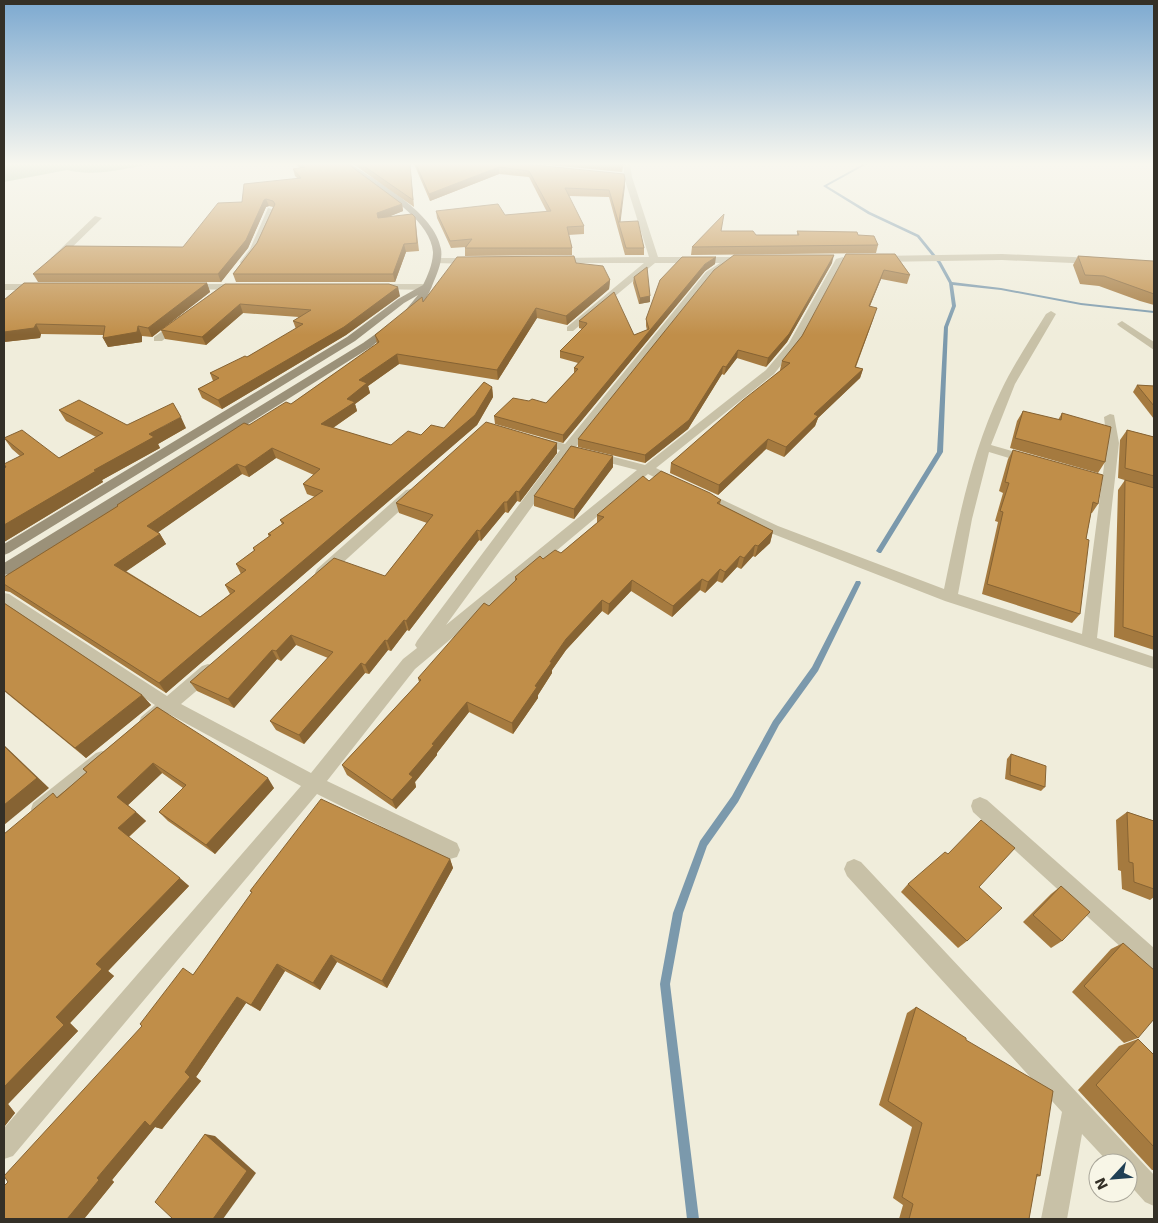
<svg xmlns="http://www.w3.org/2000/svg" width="1158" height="1223" font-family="'DejaVu Sans',sans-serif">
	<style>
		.green { fill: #a7be9b }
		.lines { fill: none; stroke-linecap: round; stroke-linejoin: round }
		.stream { fill: #7b99ac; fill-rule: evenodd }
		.street { fill: #c8c1a7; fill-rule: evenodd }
		.secondary { fill: #9b9179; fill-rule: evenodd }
		.wall { fill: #a57a3f; fill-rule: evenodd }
		.shaded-wall { fill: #866333 }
		.building { fill: #c08e49; stroke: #866333; fill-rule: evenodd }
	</style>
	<rect width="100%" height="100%" fill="#f0eddb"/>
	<path class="green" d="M4 164H150C124 169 93 177 67 170L4 182Z"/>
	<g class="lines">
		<g class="stream">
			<path d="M863 164H867L827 186 870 212 919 235 941 262 952 282 1001 288 1081 303 1154 311V313L1081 305 1001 290 953 285 956 306 948 327 943 452 881 553H879L876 551 937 452 944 327 952 306 949 283 938 263 917 237 868 214 823 186Z"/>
			<path d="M856 581H860L861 583 818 671 779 725 738 802 707 846 683 913 670 984 699 1219H687L660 984 673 913 700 841 732 796 773 721 812 667Z"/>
		</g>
		<g class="street">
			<path d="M624 164H630L632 177 658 257H748L752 260 748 263H731L712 276 576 447 645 465 766 370 789 343 836 259 843 257 844 259 798 344 774 374 656 468 680 480 682 483 680 486H672L648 474 415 669 327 781 457 843 460 850 457 857 450 859 443 857 317 794 13 1156 4 1159V1128L301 786 169 714C160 721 153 731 141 727L139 722 141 717 155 705 4 605V593L9 594 167 696 202 666 208 664 214 666 216 671 214 676 181 704 311 773 403 659 417 648 415 645 417 641 560 450 534 444 532 441 534 438 538 437 565 444 706 272 720 263H655L573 331H567V327L644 263H556L552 260 553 258 649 257 624 177ZM571 453 637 470 446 625Z"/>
			<path d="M268 208 275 210 258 250 247 264H241L240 262 250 249Z"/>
			<path d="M95 216 102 218 57 262H51V258Z"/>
			<path d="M1002 254 1095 258 1099 261 1095 264 1002 260 878 262 874 259 878 256Z"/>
			<path d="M437 258H473L477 261 473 264 434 263V259Z"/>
			<path d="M4 284H38L43 287 38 290H4Z"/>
			<path d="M189 284H241L246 287 241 290 186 289 184 287Z"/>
			<path d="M379 284H427L432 287 427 290 376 289 374 287Z"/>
			<path d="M1051 311 1056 314 1015 384 991 445 1033 457 1035 460 1029 464 989 452 972 519 958 594 1082 634 1107 443 1104 417 1110 414 1114 415 1119 443 1097 638 1154 657V669L945 601 768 532 696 498 695 495 701 491 706 492 778 526 944 589C958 522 971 454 1000 393 1013 365 1030 340 1046 314Z"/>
			<path d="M178 320 181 321V325L162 341H154V337Z"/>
			<path d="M1122 321 1154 342V350L1119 326 1117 324Z"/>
			<path d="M411 489 417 493 416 496 327 577 322 578 317 577 315 573 317 569 406 490Z"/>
			<path d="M102 751 108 753 111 759 108 765 47 815 40 818 33 815 31 809 33 803 96 753Z"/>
			<path d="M980 797 987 800 1154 948V973L1146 970 973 812 971 806 973 800Z"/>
			<path d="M854 859 861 862 1154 1175V1206L1145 1202 1128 1183V1163H1109L1082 1134 1067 1219H1041L1062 1112 847 876 844 869 847 862Z"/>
		</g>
		<g class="secondary">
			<path d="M343 164H351C378 182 435 213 441 249 443 261 437 274 432 286 428 296 420 312 409 315L404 312 418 295 404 303 355 341 9 553 4 555V544L347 337 398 299 423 285C428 275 433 263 433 252 431 223 390 196 368 182 360 176 349 171 343 164Z"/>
			<path d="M391 323 394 324V328L371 347 9 574 4 575V563L363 343Z"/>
		</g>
	</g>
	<g class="wall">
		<path d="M295 164H348L402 204 403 211 388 217H415L419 251 406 252 395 282H236L233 274 257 243 273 207 269 206 266 207 248 248 221 282H38L33 274 183 247 242 202 297 178 295 176 293 169 300 168Z"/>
		<path d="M353 164H410L414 207Z"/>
		<path d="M414 164H525L625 179 620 222 644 248V255H625L609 197 569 196 584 226V234L568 235 572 248V255L465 256V248L466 247 451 248 437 218 436 211 505 215 547 212 529 177 499 174 430 201Z"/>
		<path d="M537 164H624L622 172Z"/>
		<path d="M721 231 756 235H797V231L858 235 878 245 876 253 691 255 692 247Z"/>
		<path d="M895 254 910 275 907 284 881 279 870 306 874 317 856 367 863 369 860 378 818 418 815 426 784 457 766 449 718 495 670 473 671 463 781 370H780L782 361Z"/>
		<path d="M1078 256 1154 262V305L1140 301 1099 286 1080 284 1073 265Z"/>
		<path d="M576 263 610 280 609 289 567 325 537 318 498 380 399 364 368 386 370 393 355 404 357 411 333 428 391 445 444 428 492 387 493 397 477 425 166 693 10 592 5 591 4 590V577L117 506V505L249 425 291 404 377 344 375 335 423 302ZM276 458 314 475 303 484 307 494 315 497 280 520 282 524 268 534 269 537 253 548 254 551 236 564 241 574 225 585 230 594 200 617 126 571 166 544 160 534 158 532 242 474 249 477Z"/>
		<path d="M832 263 787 342 766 367 737 358 724 375 722 374 688 429 645 463 578 447V439Z"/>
		<path d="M715 264 705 271 563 443 495 424 494 416 529 401 546 403 574 373V368L578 363 560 358V351L582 329 579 328V321L634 335 647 330 646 326V319L660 280Z"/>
		<path d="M634 277 650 296V302L639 304 633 283Z"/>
		<path d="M207 283 210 292 152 337 142 336V342L108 347 103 338V335L41 334 40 338 4 342V300Z"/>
		<path d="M225 284 400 296 346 335 222 409 202 398 198 389 213 381 210 373 247 357 296 329 293 321 299 317 243 313 206 345 165 339 161 330Z"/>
		<path d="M1137 385 1154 386V419L1133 392Z"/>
		<path d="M59 410 127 425 186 428 158 444 160 448 102 480 103 482 4 542V468L5 467 4 466 20 456 12 449 4 438 59 458 96 437 66 421Z"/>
		<path d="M1023 411 1058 420 1062 413 1105 462 1098 473 1010 448 1017 421Z"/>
		<path d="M1127 430 1154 437V650L1114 637 1118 490 1125 480 1131 482 1118 478 1120 440Z"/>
		<path d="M557 443V453L520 502 517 501 508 513 505 512 481 541 479 540 409 631 407 630 391 651 388 650 369 674 365 673 304 744 276 730 270 721 328 658 296 645 281 661 277 659 234 708 197 691 190 682 385 576 427 523 399 513 396 503Z"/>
		<path d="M1013 450 1098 504 1092 513H1091L1086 539 1080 614 1072 623 982 594 998 522 995 521 1003 493 999 491 1008 459Z"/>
		<path d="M613 456V467L574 519 534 506V496Z"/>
		<path d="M649 481 721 500 720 504 773 531 770 543 755 557 753 556 741 569 737 567 722 583 717 581 705 593 700 590 672 617 631 591 608 615 602 611 566 650 552 670V673L538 695V698L513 734 469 712 437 753V755L415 782 416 787 396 809 347 775 342 765 419 682 418 678 489 606 515 581V577L543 559 561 553 597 523V515Z"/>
		<path d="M4 603 142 695 151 705 86 758 4 691Z"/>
		<path d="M157 707 274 788 215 854 168 821 159 812 183 788 162 773 128 805 146 821 129 837 189 886 108 971 114 976 70 1023 78 1031 8 1104 15 1113 4 1127V834L57 797 87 773 83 769Z"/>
		<path d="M1011 754 1045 787 1041 791 1005 779 1007 759Z"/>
		<path d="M1127 812 1154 821V897L1150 900 1122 889 1121 871 1118 870 1116 820Z"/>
		<path d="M450 859 453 868 387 988 337 962 320 990 285 971 260 1011 246 1003 196 1077 201 1081 162 1129 155 1127 112 1180 114 1182 84 1219H4L193 975 252 893 250 891Z"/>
		<path d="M908 884 979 887 967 941 958 948 901 892Z"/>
		<path d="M1061 886 1062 941 1051 948 1023 922 1051 894Z"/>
		<path d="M1123 943 1138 1038 1124 1043 1072 992 1111 949Z"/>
		<path d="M916 1007 966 1040 1040 1176 1036 1177 1029 1219H899L903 1205 893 1198 912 1127 879 1105 907 1013Z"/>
		<path d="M1138 1039 1154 1055V1170H1152L1078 1090 1119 1046Z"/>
	</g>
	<g class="shaded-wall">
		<path d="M499 167V174L430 201 429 194Z"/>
		<path d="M625 179V186L620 226 619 225Z"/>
		<path d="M266 199 269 206 266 207 248 248 221 282 218 274 264 200Z"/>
		<path d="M402 204 403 211 378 221 377 213Z"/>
		<path d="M404 244 406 252 395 282 393 274Z"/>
		<path d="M834 255 832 263 787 342 766 367 768 358Z"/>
		<path d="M716 257 715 264 705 271 563 443V435L705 264Z"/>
		<path d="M884 270 881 279 866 315 869 306Z"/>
		<path d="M610 280 609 289 567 325 566 316Z"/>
		<path d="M207 283 210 292 152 337 148 328Z"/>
		<path d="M398 287 400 296 346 335 222 409 218 400Z"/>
		<path d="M650 296V302L639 304 640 298Z"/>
		<path d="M240 304 243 313 206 345 202 337Z"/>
		<path d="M536 308 537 318 498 380 497 370Z"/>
		<path d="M36 324 41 334 40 338 4 342V332Z"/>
		<path d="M138 326 142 336V342L108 347 103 338Z"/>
		<path d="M738 350 737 358 724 375 726 367Z"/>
		<path d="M397 354 399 364 368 386 370 393 355 404 357 411 324 434 321 424 359 380Z"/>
		<path d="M723 366 722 374 688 429 645 463V455Z"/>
		<path d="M863 369 860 378 818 418 815 426 784 457 786 447 814 414Z"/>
		<path d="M492 387 493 397 477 425 166 693 159 683Z"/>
		<path d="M181 417 186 428 158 444 160 448 102 480 103 482 4 542V525L94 470 149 434Z"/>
		<path d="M768 439 766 449 718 495 719 485Z"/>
		<path d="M557 443V453L520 502 519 492Z"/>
		<path d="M272 448 276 458 249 477 245 467Z"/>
		<path d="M613 456V467L574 519V509Z"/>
		<path d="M237 464 242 474 153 536 147 526Z"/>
		<path d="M516 491 517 501 508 513 507 502Z"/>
		<path d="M504 502 505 512 481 541 480 531Z"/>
		<path d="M477 530 479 540 409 631 406 621Z"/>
		<path d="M773 531 770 543 755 557 758 546Z"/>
		<path d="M160 534 166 544 121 575 114 565Z"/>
		<path d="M755 545 753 556 741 569 744 558Z"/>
		<path d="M740 556 737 567 722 583 725 572Z"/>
		<path d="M720 569 717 581 705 593 708 582Z"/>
		<path d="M702 579 700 590 672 617 673 606Z"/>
		<path d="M632 580 631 591 608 615 609 604Z"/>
		<path d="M602 600V611L566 650 552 670V673L538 695V698L513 734 512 723 535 686 550 662 566 639Z"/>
		<path d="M404 620 407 630 391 651 387 641Z"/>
		<path d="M291 635 296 645 281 661 276 651Z"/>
		<path d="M385 640 388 650 369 674 365 665Z"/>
		<path d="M272 650 277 659 234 708 228 699Z"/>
		<path d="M361 663 365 673 304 744 299 735Z"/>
		<path d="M142 695 151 705 86 758 75 748Z"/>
		<path d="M467 702 469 712 437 753V755L415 782 416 787 396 809 392 800 409 774 432 744Z"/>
		<path d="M4 745 49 788 4 825Z"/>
		<path d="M153 763 162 773 127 806 117 797Z"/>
		<path d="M268 778 274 788 215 854 206 845Z"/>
		<path d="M136 812 146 821 128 837 118 828Z"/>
		<path d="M450 859 453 868 387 988 382 981Z"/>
		<path d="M180 878 189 886 108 971 114 976 70 1023 78 1031 8 1104 15 1113 4 1127V1087L96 964Z"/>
		<path d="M331 955 337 962 320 990 313 983Z"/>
		<path d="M277 964 285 971 260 1011 251 1005Z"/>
		<path d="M237 997 246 1003 196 1077 201 1081 162 1129 155 1127 112 1180 114 1182 84 1219H67L97 1178 185 1072Z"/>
		<path d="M205 1134 215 1136 256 1173 223 1219H213Z"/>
	</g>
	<g class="building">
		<path d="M301 164H348L402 204 377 213 378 218 412 214 415 217 417 243 404 244 393 274H233L257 243 275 204 273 201 266 199 264 200 246 240 218 274H33L66 246 183 247 218 203 242 202 244 184 301 178 293 169 305 167Z"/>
		<path d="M361 164H410L413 200Z"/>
		<path d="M416 164H525L624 174 625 179 619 222 638 221 644 248H626L609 190 565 188 584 226 567 227 572 248H465L472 239 450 241 436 211 498 204 505 215 551 211 529 171 499 167 429 194Z"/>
		<path d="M609 164H623L622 165Z"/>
		<path d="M724 214 721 231H753L756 235H799L797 231 857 232 858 235 874 236 878 245 692 247Z"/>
		<path d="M846 254H895L910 275 884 270 869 306 877 308 855 367 863 369 814 414 818 416 786 447 768 439 719 485 671 463 743 400 790 363 782 361 802 336Z"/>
		<path d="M734 255H834L789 334 768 358 738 350 726 367 723 366 689 420 645 455 578 439 714 270Z"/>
		<path d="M574 256 576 263 603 266 610 280 566 316 536 308 497 370 397 354 359 380 367 383 347 399 355 402 321 424 391 445 408 431 421 435 431 425 444 428 484 382 492 387 475 415 159 683 4 584V577L118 506 117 505 244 423 249 425 286 402 291 404 379 342 375 335 422 297 423 302 457 257ZM272 448 320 469 303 484 323 491 280 520 284 523 268 534 271 535 253 548 255 550 236 564 246 570 225 585 235 591 200 617 114 565 160 534 147 526 237 464 245 467Z"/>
		<path d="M1078 256 1153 261 1154 262V294L1104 276 1085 275Z"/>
		<path d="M682 257H716L705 264 563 435 494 416 513 398 529 401 532 399 546 403 578 369 574 368 584 357 560 351 586 325 587 323 579 321 614 292 634 335 649 329 646 319 660 280Z"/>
		<path d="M647 267 650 296 640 298 634 277Z"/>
		<path d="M24 283H207L148 328 138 326 137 332 103 338 105 326 36 324 34 328 4 332V300Z"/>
		<path d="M225 284H389L398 287 344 327 218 400 198 389 219 378 210 373 245 356 247 357 303 324 293 321 311 310 240 304 202 337 161 330Z"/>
		<path d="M1137 385 1154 386V406Z"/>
		<path d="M79 400 127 425 173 403 181 417 149 434 154 437 94 470 96 471 4 525V468L6 467 4 464 24 454 4 438 22 430 59 458 103 433 59 410Z"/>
		<path d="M1023 411 1061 420 1062 413 1111 427 1105 462 1015 438Z"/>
		<path d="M486 422 557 443 519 492 516 491 507 502H504L480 531 477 530 406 621 404 620 387 641 385 640 365 665 361 663 299 735 270 721 333 652 291 635 276 651 272 650 228 699 190 682 334 558 385 576 433 515 396 503Z"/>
		<path d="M1127 430 1154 437V476L1125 468Z"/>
		<path d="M571 446 613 456 574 509 534 496Z"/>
		<path d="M1013 450 1103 475 1098 504 1093 502 1086 539 1089 540 1080 614 987 584 1003 512 1000 511 1009 483 1005 482Z"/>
		<path d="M661 471 710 493 721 500 717 503 773 531 758 546 755 545 744 558 740 556 725 572 720 569 708 582 702 579 673 606 632 580 609 604 602 600 566 639 550 662H552L535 686 537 687 512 723 467 702 432 744 434 745 409 774 413 777 392 800 342 765 421 680 418 678 484 603 489 606 517 579 515 577 540 556 543 559 555 550 561 553 604 517 597 515 643 476 649 481Z"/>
		<path d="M1125 480 1154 488V637L1123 627Z"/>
		<path d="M4 603 142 695 75 748 4 690Z"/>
		<path d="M157 707 268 778 206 845 159 812 186 785 153 763 117 797 136 812 118 828 180 878 96 964 102 969 56 1017 64 1025 4 1087V834L53 793 57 798 87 772 83 769Z"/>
		<path d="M4 746 37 778 4 805Z"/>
		<path d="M1011 754 1046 766 1045 787 1010 775Z"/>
		<path d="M321 799 450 859 382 981 331 955 313 983 277 964 251 1005 237 997 185 1072 190 1077 150 1126 145 1121 97 1178 99 1180 67 1219H4V1186L8 1182 4 1176 142 1026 140 1024 183 968 193 975 252 892 250 891Z"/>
		<path d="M1127 812 1154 821V889L1134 882 1133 863 1129 862Z"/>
		<path d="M981 820 1015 848 979 887 1002 908 967 941 908 884 945 852 948 854Z"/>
		<path d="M1061 886 1090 912 1062 941 1033 915Z"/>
		<path d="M1123 943 1154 970V1019L1138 1038 1084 986Z"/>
		<path d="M916 1007 966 1038V1040L1053 1091 1040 1176 1037 1174 1029 1219H909L913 1204 902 1197 922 1123 888 1101Z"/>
		<path d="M1138 1039 1154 1055V1147L1096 1085Z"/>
		<path d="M205 1134 247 1171 213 1219H173L155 1202Z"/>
	</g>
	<linearGradient id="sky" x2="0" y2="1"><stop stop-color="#7ca9d0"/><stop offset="0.49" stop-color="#f8f7ef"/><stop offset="1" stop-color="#f8f7ef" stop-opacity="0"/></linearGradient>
	<rect width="1158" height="335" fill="url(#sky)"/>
	<rect width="1158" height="1223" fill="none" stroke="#343027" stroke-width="10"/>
	<g transform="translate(1113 1178) rotate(244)"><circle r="24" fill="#f8f6e7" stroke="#aaa79a"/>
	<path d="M0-4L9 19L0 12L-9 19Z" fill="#1f3f54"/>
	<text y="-8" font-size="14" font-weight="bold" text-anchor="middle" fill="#343027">N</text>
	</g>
</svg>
